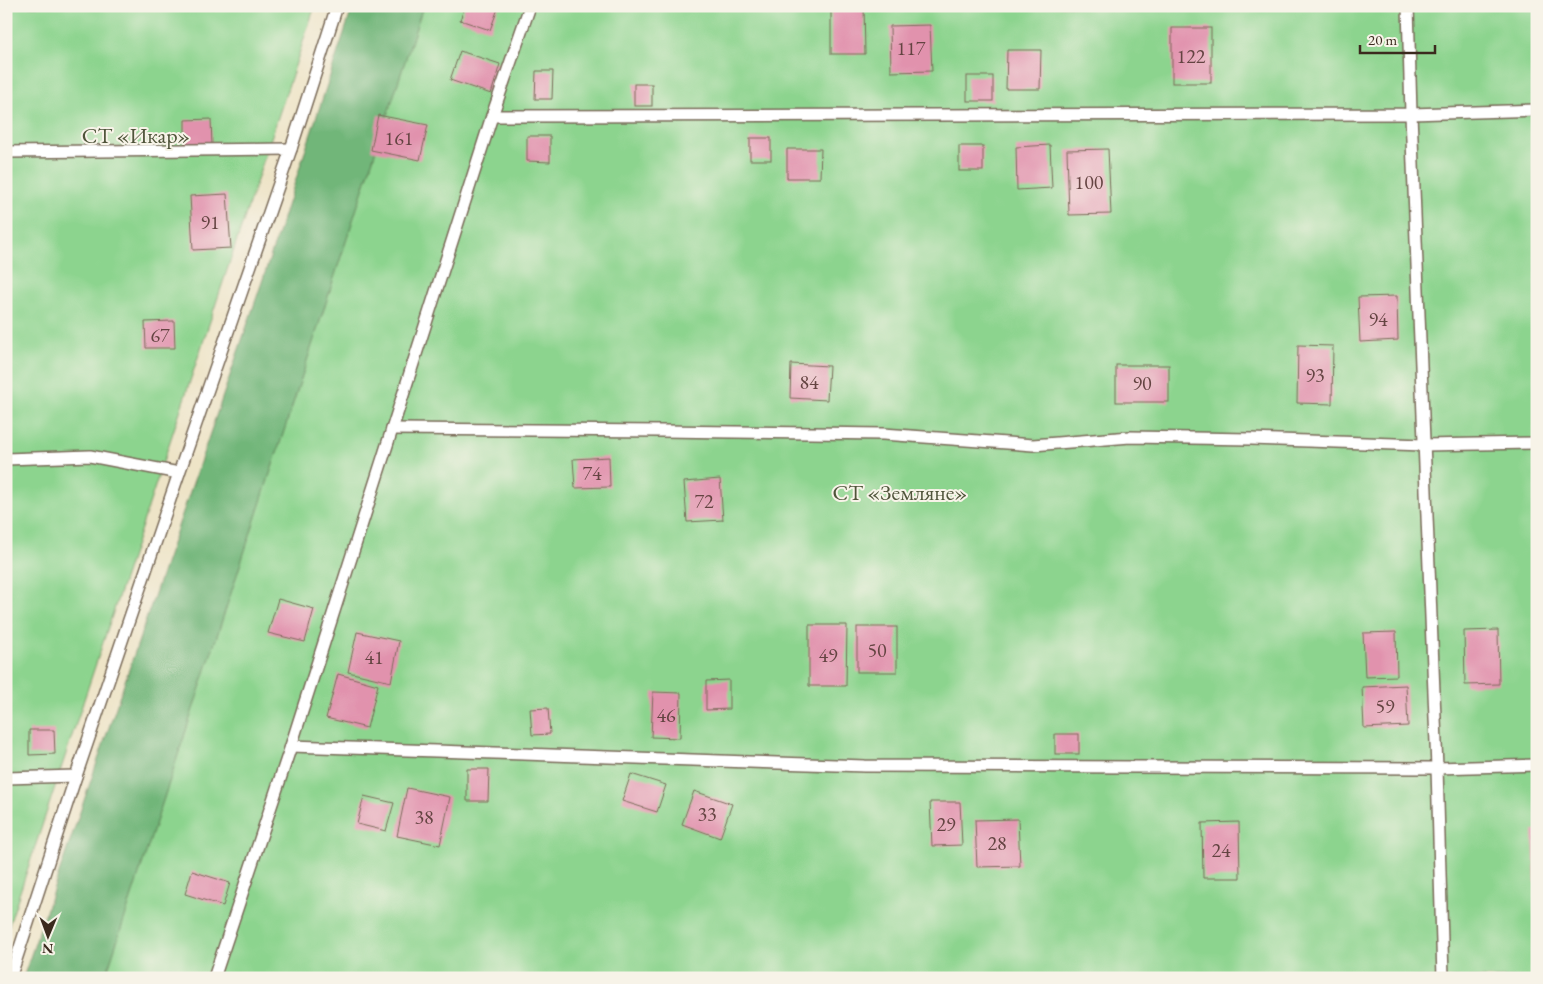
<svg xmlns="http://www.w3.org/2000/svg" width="1543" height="984" font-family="'EB Garamond',serif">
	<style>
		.green { fill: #8cd48e; stroke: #647f56 }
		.forest { fill: #71b679; stroke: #56704c }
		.building { fill: #e192ad }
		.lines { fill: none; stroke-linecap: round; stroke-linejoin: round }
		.lane-casing { stroke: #7a6b59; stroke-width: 14 }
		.lane { stroke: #fff; stroke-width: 11 }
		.labels { text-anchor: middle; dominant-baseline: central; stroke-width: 4; stroke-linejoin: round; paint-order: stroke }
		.number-label { font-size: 20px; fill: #644442 }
		.park-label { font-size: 22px; fill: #4f543a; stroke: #f7f3e8 }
	</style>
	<rect width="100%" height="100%" fill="#f7f3e8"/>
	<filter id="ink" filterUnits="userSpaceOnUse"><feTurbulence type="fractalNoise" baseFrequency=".02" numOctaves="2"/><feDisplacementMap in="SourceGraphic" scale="10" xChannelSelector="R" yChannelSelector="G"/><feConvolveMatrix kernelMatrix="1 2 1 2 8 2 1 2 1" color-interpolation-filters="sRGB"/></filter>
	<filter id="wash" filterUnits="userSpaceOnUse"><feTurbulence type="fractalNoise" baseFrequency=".0096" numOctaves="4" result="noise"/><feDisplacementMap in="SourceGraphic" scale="20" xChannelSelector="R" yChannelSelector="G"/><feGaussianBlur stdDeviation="1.12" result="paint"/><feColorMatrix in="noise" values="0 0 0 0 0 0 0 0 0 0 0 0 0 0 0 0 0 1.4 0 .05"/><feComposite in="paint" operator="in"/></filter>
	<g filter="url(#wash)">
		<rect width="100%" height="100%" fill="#eee4c7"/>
		<g class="green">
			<path d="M6 6H315L6 934Z"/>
			<path d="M423 6H1537V978H105Z"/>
		</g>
		<path class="forest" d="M353 6H423L105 978H23L263 279Z"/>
		<g id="blocks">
			<g class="building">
				<path d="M465 6H499L490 30 460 20Z"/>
				<path d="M831 6H864L865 54H831Z"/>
				<path d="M930 25 932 71 891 72 890 26Z"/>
				<rect x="1172" y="28" width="39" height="55"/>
				<path d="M1007 50H1041L1040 89H1006Z"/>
				<path d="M460 51 500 64 491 94 450 80Z"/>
				<path d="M536 71H553L552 99H535Z"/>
				<rect x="967" y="76" width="26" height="25"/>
				<rect x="634" y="84" width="18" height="22"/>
				<path d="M378 115 428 125 420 160 371 150Z"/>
				<path d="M211 119 212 145H185V120Z"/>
				<path d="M527 136H550V162L527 161Z"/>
				<rect x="750" y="138" width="21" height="22"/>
				<path d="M1050 145 1052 188 1017 190 1016 147Z"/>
				<rect x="959" y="146" width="24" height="25"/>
				<path d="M787 149H821L820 178H787Z"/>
				<path d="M1108 149 1111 214 1069 215 1067 150Z"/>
				<path d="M227 194 231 248 193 250 190 196Z"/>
				<path d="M1397 296 1398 340 1360 342 1358 297Z"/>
				<path d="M174 321 175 348H146L145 322Z"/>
				<path d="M1298 345 1333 346 1332 404 1297 403Z"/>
				<path d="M791 364 829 366 827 400 790 398Z"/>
				<rect x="1116" y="365" width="53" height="37"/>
				<path d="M609 457 610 487 575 488 573 459Z"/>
				<path d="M720 479 723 520 687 522 684 482Z"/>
				<path d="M278 599 314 609 305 642 268 633Z"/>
				<path d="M809 625H847L846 686H809Z"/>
				<rect x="857" y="627" width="40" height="45"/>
				<path d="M1498 630 1499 684 1465 685 1464 631Z"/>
				<path d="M357 632 399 641 391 682 348 672Z"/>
				<path d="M1396 632 1397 676 1365 677 1363 633Z"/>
				<path d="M338 674 378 685 367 728 326 718Z"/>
				<path d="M729 680V709L706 710V681Z"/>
				<path d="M1406 685 1408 726 1364 728 1362 687Z"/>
				<path d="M653 692 681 693 680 738 651 737Z"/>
				<path d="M548 708 550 734 532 735 530 709Z"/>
				<path d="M29 730H54L55 754 29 755Z"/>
				<rect x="1055" y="734" width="24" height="20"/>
				<path d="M467 769H489L488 801H467Z"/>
				<path d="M631 774 666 785 657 812 622 801Z"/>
				<path d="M407 788 450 797 440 845 397 836Z"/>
				<path d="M694 791 732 804 720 838 682 824Z"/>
				<path d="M364 796 394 803 386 831 357 824Z"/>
				<path d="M930 802H960L962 845 932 846Z"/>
				<path d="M1018 819 1020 866 977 867 975 820Z"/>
				<path d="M1239 822 1240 878H1203L1202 823Z"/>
				<path d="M1533 831H1537V883H1535Z"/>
				<path d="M192 871 230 883 223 906 185 894Z"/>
			</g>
		</g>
	</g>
	<g filter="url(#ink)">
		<use href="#blocks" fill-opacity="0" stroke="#7a6b59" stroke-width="1"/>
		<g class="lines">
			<g class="lane-casing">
				<g id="lane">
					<path d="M1408 6 1411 114 1437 768 1443 978"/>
					<path d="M492 116 1411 114 1537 110"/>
					<path d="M6 152 291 149"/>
					<path d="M392 429 662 431 883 434 1033 445 1130 437 1251 439 1424 445 1537 443"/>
					<path d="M6 459 90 456 179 473"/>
					<path d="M291 746 865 766 1437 768 1537 765"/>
					<path d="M6 778 76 776"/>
					<path d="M10 978 76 776 179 473 291 149 337 6"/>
					<path d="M214 978 291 746 492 116 530 6"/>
				</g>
			</g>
			<use href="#lane" class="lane"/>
		</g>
	</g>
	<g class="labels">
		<g class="number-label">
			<text x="911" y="48">117</text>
			<text x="1191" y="56">122</text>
			<text x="399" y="138">161</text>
			<text x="1089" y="182">100</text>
			<text x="210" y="222">91</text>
			<text x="1378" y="319">94</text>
			<text x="160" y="335">67</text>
			<text x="1315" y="375">93</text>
			<text x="809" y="382">84</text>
			<text x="1142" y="383">90</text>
			<text x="592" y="473">74</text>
			<text x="704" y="501">72</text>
			<text x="877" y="650">50</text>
			<text x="828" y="655">49</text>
			<text x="374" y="657">41</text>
			<text x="1385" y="706">59</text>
			<text x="666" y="715">46</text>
			<text x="707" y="814">33</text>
			<text x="424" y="817">38</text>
			<text x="946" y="824">29</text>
			<text x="997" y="843">28</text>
			<text x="1221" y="850">24</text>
		</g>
		<g class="park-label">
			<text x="136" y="135">СТ «Икар»</text>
			<text x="900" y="492">СТ «Земляне»</text>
		</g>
	</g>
	<rect width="1543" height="984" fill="none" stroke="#f7f3e8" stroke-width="25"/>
	<g transform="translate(48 936) rotate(181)" stroke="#f7f3e8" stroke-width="4" paint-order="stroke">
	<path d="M0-4L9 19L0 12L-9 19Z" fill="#3b2a1e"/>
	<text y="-8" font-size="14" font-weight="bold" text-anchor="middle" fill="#3b2a1e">N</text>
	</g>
	<path d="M1360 45v8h75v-8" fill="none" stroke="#3b2a1e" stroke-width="2.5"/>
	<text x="1368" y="45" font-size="15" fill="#3b2a1e" stroke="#f7f3e8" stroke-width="4" paint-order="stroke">20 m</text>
</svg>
